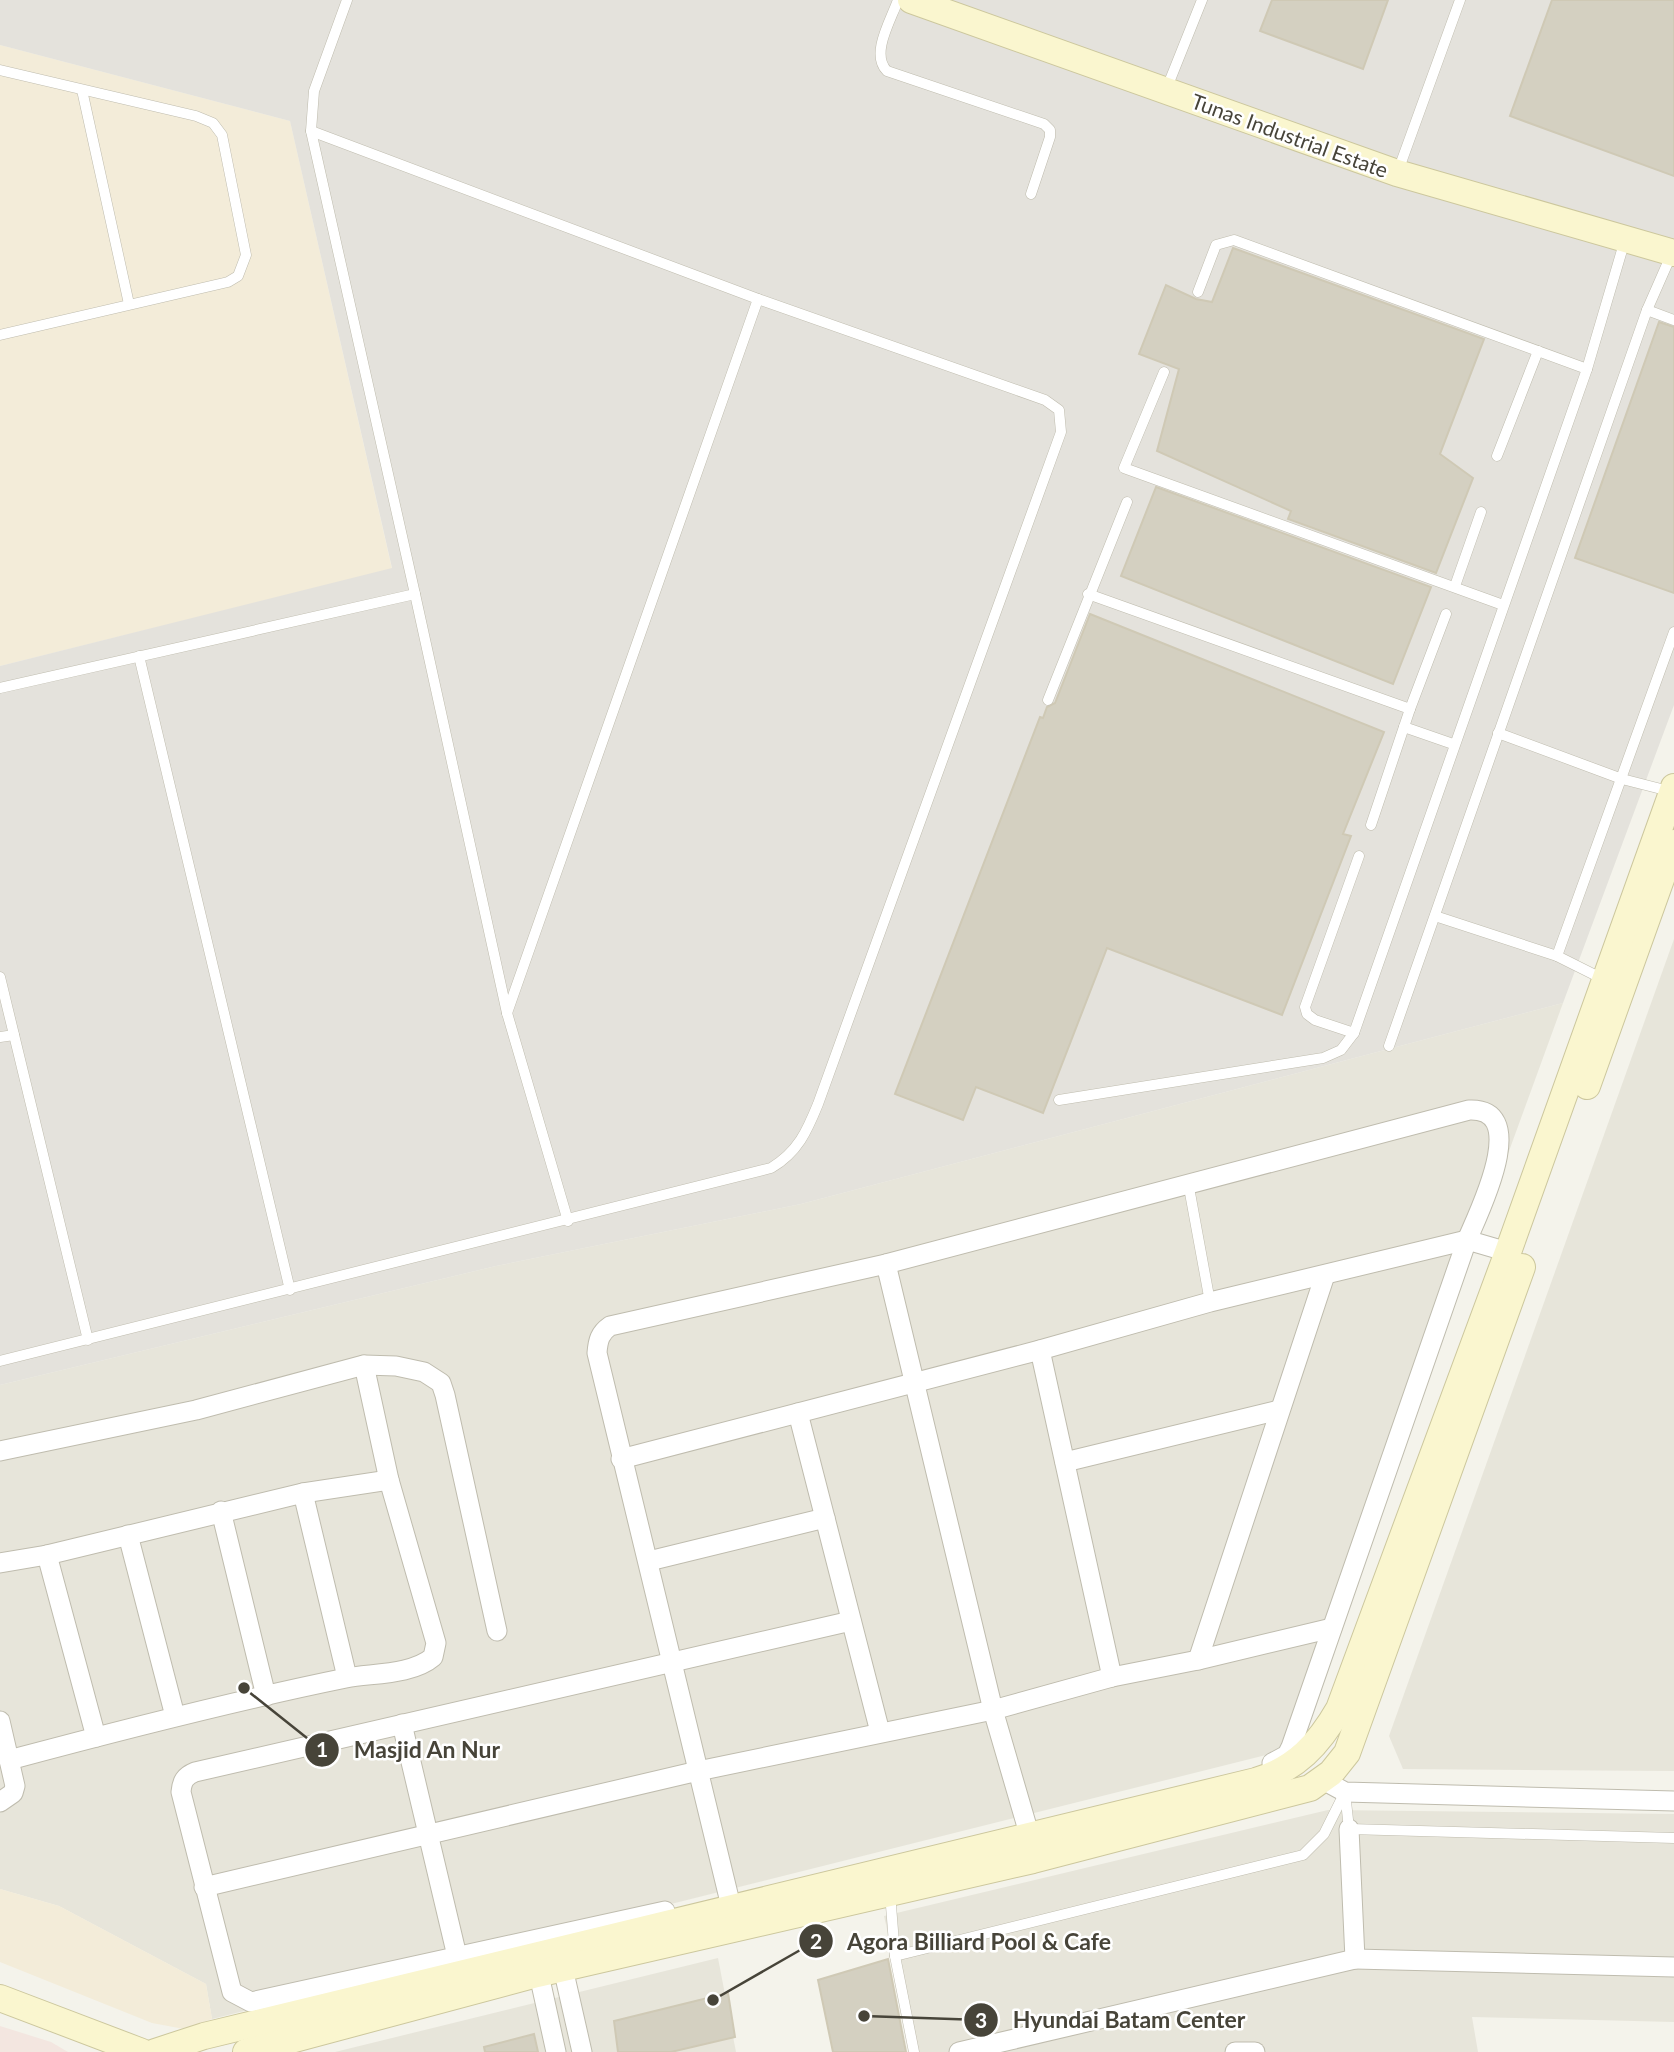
<svg xmlns="http://www.w3.org/2000/svg" width="1674" height="2052" font-family="Lato,sans-serif">
	<style>
		.residential { fill: #e7e5da }
		.commercial { fill: #f3ecd9 }
		.industrial { fill: #e4e2dc }
		.medical { fill: #f3e6e0 }
		.building { fill: #d4d0c1; stroke: #cfc9b5; stroke-width: 2 }
		.lines { fill: none; stroke-linecap: round; stroke-linejoin: round }
		.lane-casing { stroke: #bfbcae; stroke-width: 11 }
		.street-casing { stroke: #bfbcae; stroke-width: 21 }
		.secondary-casing { stroke: #ccc79d; stroke-width: 28 }
		.lane { stroke: #fff; stroke-width: 10 }
		.street { stroke: #fff; stroke-width: 19 }
		.secondary { stroke: #faf6cf; stroke-width: 26 }
		.labels { text-anchor: middle; dominant-baseline: central; stroke-width: 5; stroke-linejoin: round; paint-order: stroke }
		.street-label { font-size: 21px; fill: #474439; stroke: #fff }
		.leader { fill: none; stroke: #474439; stroke-width: 2.5 }
		.callout-dot { fill: #474439; stroke: #fff; stroke-width: 2.5 }
		.mark-label { font-size: 21px; text-anchor: middle; font-weight: bold; fill: #fff }
		.callout-label { font-size: 23px; text-anchor: middle; font-weight: bold; fill: #474439; stroke: #fff; stroke-width: 5; stroke-linejoin: round; paint-order: stroke }
	</style>
	<rect width="100%" height="100%" fill="#f4f3eb"/>
	<g class="residential">
		<path d="M1674 939V1771L1403 1769 1389 1736Z"/>
		<path d="M1563 1003 1297 1732 1274 1753 212 2019 206 1984 59 1906 0 1889V1385L496 1266 801 1204Z"/>
		<path d="M1328 1810 1674 1814V2022L1472 2017 1478 2052H915L884 1916Z"/>
		<path d="M718 1958 736 2052H335Z"/>
	</g>
	<g class="commercial">
		<path d="M0 45 290 121 392 569 0 666Z"/>
		<path d="M0 1889 59 1906 206 1984 212 2019 184 2029 152 2023 0 1962Z"/>
	</g>
	<path class="industrial" d="M0 0H1674V705L1563 1003 801 1204 496 1266 0 1385V666L392 568 290 121 0 45Z"/>
	<path class="medical" d="M0 2026 51 2042 68 2052H0Z"/>
	<g class="building">
		<path d="M1272 0H1388L1363 69 1260 31Z"/>
		<path d="M1552 0H1674V176L1510 116Z"/>
		<path d="M1233 248 1484 339 1440 454 1473 478 1436 573 1288 519 1291 511 1157 451 1179 369 1139 354 1166 285 1196 299 1212 302Z"/>
		<path d="M1659 322 1674 327V593L1575 558Z"/>
		<path d="M1156 487 1431 587 1393 684 1121 576Z"/>
		<path d="M1090 614 1384 732 1343 834 1351 836 1282 1015 1107 948 1043 1113 976 1087 963 1120 895 1094 1040 717 1043 718 1047 707 1055 703Z"/>
		<path d="M888 1959 906 2052H833L818 1980Z"/>
		<path d="M728 1993 735 2037 671 2052H618L614 2021Z"/>
		<path d="M534 2034 538 2052H485L484 2047Z"/>
	</g>
	<g class="lines">
		<g class="lane-casing">
			<g id="lane">
				<path d="M898 0C891 20 870 54 887 71L1044 124 1050 130V137L1031 194"/>
				<path d="M0 70 196 116 213 123 222 135 246 255 238 276 228 282 0 335"/>
				<path d="M82 90 129 304"/>
				<path d="M1166 90 1202 0"/>
				<path d="M1398 171 1460 0"/>
				<path d="M1198 292 1216 245 1234 240 1587 369"/>
				<path d="M1647 310 1674 320"/>
				<path d="M1164 372 1124 468 1503 605"/>
				<path d="M1497 456 1538 351"/>
				<path d="M1455 586 1481 512"/>
				<path d="M415 594 507 1013 568 1221"/>
				<path d="M1088 594 1410 709 1446 614"/>
				<path d="M139 656 290 1290"/>
				<path d="M0 688 415 594 311 131 314 91 347 0"/>
				<path d="M1048 700 1127 502"/>
				<path d="M1404 727 1453 744"/>
				<path d="M1498 733 1622 779 1669 791"/>
				<path d="M1371 825 1410 709"/>
				<path d="M1435 916 1557 956 1605 980"/>
				<path d="M1557 956 1674 632"/>
				<path d="M0 977 88 1340"/>
				<path d="M507 1013 758 299"/>
				<path d="M1354 1033 1315 1020 1307 1014 1305 1007 1359 856"/>
				<path d="M0 1037 14 1035"/>
				<path d="M1389 1046 1647 310 1672 253"/>
				<path d="M1059 1100 1323 1058 1341 1050 1354 1033 1587 369 1625 240"/>
				<path d="M1188 1182 1210 1302"/>
				<path d="M0 1361 771 1168C798 1152 807 1131 818 1104L1061 432 1059 410 1045 400 758 299 311 131"/>
				<path d="M1345 1792 1349 1829 1674 1838"/>
				<path d="M890 1893 895 1956 914 2052"/>
				<path d="M895 1956 1303 1855 1324 1834 1345 1792"/>
			</g>
		</g>
		<g class="street-casing">
			<g id="street">
				<path d="M886 1264 993 1710 1030 1837"/>
				<path d="M1040 1350 1112 1677"/>
				<path d="M798 1413 880 1732"/>
				<path d="M0 1451 196 1410 364 1365 396 1366 424 1372 441 1383 445 1395 497 1631"/>
				<path d="M621 1459 1040 1350 1210 1302 1467 1240 1508 1252"/>
				<path d="M1065 1462 1279 1410"/>
				<path d="M303 1493 347 1677"/>
				<path d="M221 1511 266 1696"/>
				<path d="M128 1535 175 1716"/>
				<path d="M47 1555 96 1737"/>
				<path d="M649 1561 825 1518"/>
				<path d="M0 1563 47 1555 303 1493 389 1480"/>
				<path d="M1198 1660 1325 1275"/>
				<path d="M0 1721 15 1786 13 1793 0 1802"/>
				<path d="M402 1724 457 1956"/>
				<path d="M9 1760C121 1730 233 1701 346 1678 372 1673 412 1675 433 1657L436 1643 389 1480 364 1365"/>
				<path d="M1323 1780 1345 1792 1674 1801"/>
				<path d="M1349 1829 1355 1959 1674 1967"/>
				<path d="M204 1887 698 1771 993 1710 1112 1677 1198 1660 1332 1628"/>
				<path d="M729 1898 597 1353C598 1340 600 1333 610 1326L886 1264 1469 1110C1532 1107 1478 1214 1467 1240L1291 1747 1287 1755 1272 1763"/>
				<path d="M665 1911 251 2002 232 1992 181 1792C182 1781 185 1776 195 1772L851 1621"/>
				<path d="M560 1955 582 2052"/>
				<path d="M536 1961 556 2052"/>
				<path d="M959 2052 1355 1959"/>
				<path d="M1235 2052H1255"/>
			</g>
		</g>
		<g class="secondary-casing">
			<g id="secondary">
				<path d="M911 0 1397 173 1674 253"/>
				<path d="M1587 1086 1674 843"/>
				<path d="M0 1998 142 2052"/>
				<path d="M155 2052 204 2036 1256 1781C1296 1769 1319 1744 1339 1709L1508 1252 1674 787"/>
				<path d="M246 2052 537 1974 1033 1860 1310 1788 1331 1773 1347 1753 1522 1267"/>
			</g>
		</g>
		<use href="#lane" class="lane"/>
		<use href="#street" class="street"/>
		<use href="#secondary" class="secondary"/>
	</g>
	<g class="labels">
		<g class="street-label">
			<text transform="translate(1290 135) rotate(20)">Tunas Industrial Estate</text>
		</g>
	</g>
	<path class="leader" d="M244 1688L322 1750M713 2000L816 1941M864 2016L981 2020"/>
	<g class="callout-dot">
		<circle cx="244" cy="1688" r="7"/>
		<circle cx="713" cy="2000" r="7"/>
		<circle cx="864" cy="2016" r="7"/>
		<circle cx="322" cy="1750" r="18"/>
		<circle cx="816" cy="1941" r="18"/>
		<circle cx="981" cy="2020" r="18"/>
	</g>
	<g class="mark-label">
		<text x="322" y="1757">1</text>
		<text x="816" y="1949">2</text>
		<text x="981" y="2028">3</text>
	</g>
	<g class="callout-label">
		<text x="427" y="1758">Masjid An Nur</text>
		<text x="979" y="1950">Agora Billiard Pool &amp; Cafe</text>
		<text x="1129" y="2028">Hyundai Batam Center</text>
	</g>
</svg>
